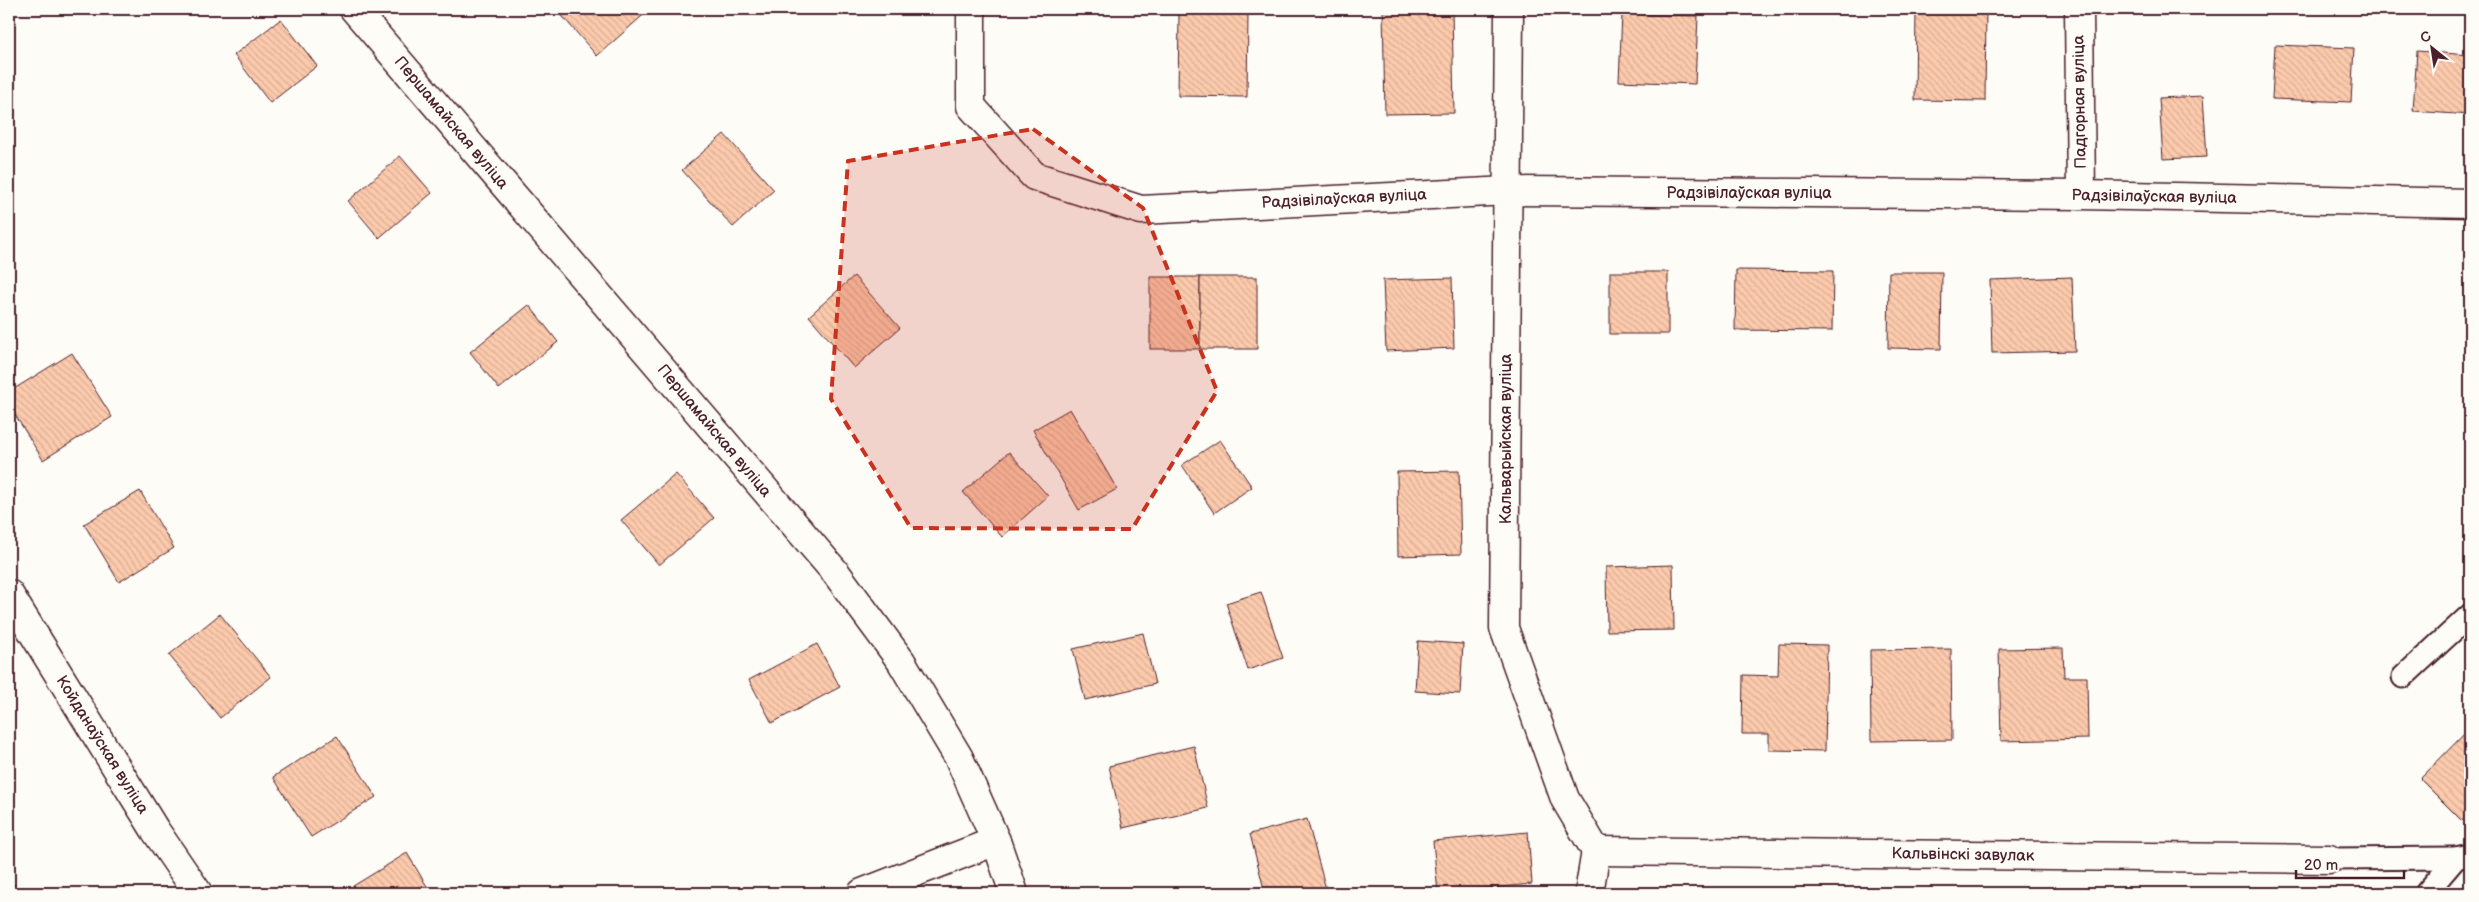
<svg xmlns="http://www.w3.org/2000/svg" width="2479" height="902" font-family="'Balsamiq Sans',sans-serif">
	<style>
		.building { fill: url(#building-back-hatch); stroke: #4a1f2b }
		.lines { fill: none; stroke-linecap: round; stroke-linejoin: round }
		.lane-casing { stroke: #4a1f2b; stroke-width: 25 }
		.street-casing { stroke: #4a1f2b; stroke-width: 31 }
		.path { stroke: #4a1f2b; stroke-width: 3; stroke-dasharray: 1 4; stroke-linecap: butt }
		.lane { stroke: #fdfcf7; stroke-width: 21 }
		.street { stroke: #fdfcf7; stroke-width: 28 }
		.marked { fill: #c8321e; fill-opacity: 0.2; stroke: #c8321e; stroke-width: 4; stroke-dasharray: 10 6; stroke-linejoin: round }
		.labels { text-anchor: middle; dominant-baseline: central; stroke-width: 4.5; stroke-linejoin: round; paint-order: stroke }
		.street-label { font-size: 16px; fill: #4a1f2b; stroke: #fdfcf7 }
	</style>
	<defs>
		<pattern id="building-back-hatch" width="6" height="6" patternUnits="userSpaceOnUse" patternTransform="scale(1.25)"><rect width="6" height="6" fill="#fccaac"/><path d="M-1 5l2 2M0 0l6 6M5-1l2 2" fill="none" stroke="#daad94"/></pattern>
	</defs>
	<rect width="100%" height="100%" fill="#fdfcf7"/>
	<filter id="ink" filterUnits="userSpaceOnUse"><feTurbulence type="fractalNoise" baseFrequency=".02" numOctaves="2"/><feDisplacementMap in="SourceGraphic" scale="10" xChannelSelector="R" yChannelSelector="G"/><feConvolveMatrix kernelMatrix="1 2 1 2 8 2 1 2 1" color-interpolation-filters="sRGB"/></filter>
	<g filter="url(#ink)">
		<g class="building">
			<path d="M556 9H650L597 56Z"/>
			<path d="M1383 9H1452L1454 113 1385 114Z"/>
			<path d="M1916 9H1986L1985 101 1915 100Z"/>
			<path d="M1179 13 1248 14 1247 97 1178 96Z"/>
			<path d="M1622 14 1698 16 1695 84 1619 81Z"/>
			<path d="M281 19 317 66 270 103 234 55Z"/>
			<path d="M2275 45 2354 48 2351 102 2272 99Z"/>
			<path d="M2417 51 2470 55V115L2413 111Z"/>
			<path d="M2203 96 2207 157 2163 159 2159 98Z"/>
			<path d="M724 134 774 190 733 227 682 170Z"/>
			<path d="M400 156 432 193 379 238 348 201Z"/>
			<path d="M1736 270 1833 271 1832 331 1735 330Z"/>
			<rect x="1610" y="272" width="58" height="62"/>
			<path d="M1889 272H1942L1941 349 1888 348Z"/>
			<path d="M854 276 900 328 854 368 809 316Z"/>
			<rect x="1150" y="277" width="50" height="72"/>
			<rect x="1200" y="277" width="57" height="72"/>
			<path d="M2072 277 2075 351 1992 353 1990 280Z"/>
			<path d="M1452 278 1454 348 1386 351 1383 280Z"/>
			<path d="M529 305 558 342 499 389 470 352Z"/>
			<path d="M72 353 112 417 43 460 9 405V392Z"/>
			<path d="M1070 409 1117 489 1079 510 1033 430Z"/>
			<path d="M1220 440 1252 487 1214 513 1182 465Z"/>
			<path d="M1009 452 1048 496 1002 537 963 492Z"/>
			<path d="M1459 471 1461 554 1398 556 1397 472Z"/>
			<path d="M676 474 714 518 659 565 621 520Z"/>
			<path d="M140 491 174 548 119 582 84 524Z"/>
			<path d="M1673 565 1674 630 1607 631 1606 567Z"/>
			<path d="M1261 592 1283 658 1248 670 1226 603Z"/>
			<path d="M220 614 271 677 220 718 169 655Z"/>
			<path d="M1143 633 1155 684 1085 700 1073 649Z"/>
			<path d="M1418 641 1463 644 1460 694 1415 691Z"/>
			<path d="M817 644 840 687 772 723 749 680Z"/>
			<path d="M1779 644 1827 645 1825 751 1769 750V734H1742L1743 675 1778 676Z"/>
			<path d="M2063 648 2064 677H2087L2088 739 2001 741 1999 649Z"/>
			<path d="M1951 649 1952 740 1871 741 1870 650Z"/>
			<path d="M2470 728V813L2462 821 2420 779Z"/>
			<path d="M337 736 376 797 311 837 273 777Z"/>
			<path d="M1194 746 1208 808 1123 828 1109 766Z"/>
			<path d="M1307 819 1327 893H1265L1250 834Z"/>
			<path d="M1528 832 1532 884 1438 893 1433 841Z"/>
			<path d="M407 853 431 893H347L345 891Z"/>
		</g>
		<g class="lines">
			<g class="lane-casing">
				<g id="lane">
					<path d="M2403 677 2470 615"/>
					<path d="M2329 859 2456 858"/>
					<path d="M2426 893 2456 858 2465 856"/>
				</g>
			</g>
			<g class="street-casing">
				<g id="street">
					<path d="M354 9 836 573 901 661 959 758 996 841 1014 893"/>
					<path d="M971 9V106L1034 176 1141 210 1508 191 2081 195 2470 203"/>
					<path d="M1509 9 1504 628 1565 799 1596 851"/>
					<path d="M2079 9 2081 195"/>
					<path d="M9 594 155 830 198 893"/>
					<path d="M1596 851 2329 859"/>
					<path d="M862 893 996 841"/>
					<path d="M1589 893 1596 851"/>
				</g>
			</g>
			<path class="path" d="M9 883 30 893"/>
			<use href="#lane" class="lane"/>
			<use href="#street" class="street"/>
		</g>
	</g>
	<path class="marked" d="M1033 129 1143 208 1217 391 1132 529 911 528 831 399 848 161Z"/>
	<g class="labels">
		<g class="street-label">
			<text transform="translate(2080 102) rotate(-91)">Падгорная вуліца</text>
			<text transform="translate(451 123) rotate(50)">Першамайская вуліца</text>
			<text x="1749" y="193">Радзівілаўская вуліца</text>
			<text transform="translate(2154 197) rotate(1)">Радзівілаўская вуліца</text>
			<text transform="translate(1344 199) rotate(-3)">Радзівілаўская вуліца</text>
			<text transform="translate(714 431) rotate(50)">Першамайская вуліца</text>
			<text transform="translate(1506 439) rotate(-90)">Кальварыйская вуліца</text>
			<text transform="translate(102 745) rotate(58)">Койданаўская вуліца</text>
			<text transform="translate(1963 855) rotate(1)">Кальвінскі завулак</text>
		</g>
	</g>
	<rect width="2479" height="902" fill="none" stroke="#fdfcf7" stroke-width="30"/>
	<rect x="15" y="15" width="2449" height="872" fill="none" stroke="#4a1f2b" stroke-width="2" filter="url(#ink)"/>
	<g transform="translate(2432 48) rotate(330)" stroke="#fdfcf7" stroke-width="4" paint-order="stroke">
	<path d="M0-4L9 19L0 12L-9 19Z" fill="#4a1f2b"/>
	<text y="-8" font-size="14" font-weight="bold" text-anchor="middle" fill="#4a1f2b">С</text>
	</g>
	<path d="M2296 870v8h108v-8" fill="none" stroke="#4a1f2b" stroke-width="2.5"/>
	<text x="2304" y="870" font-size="15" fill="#4a1f2b" stroke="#fdfcf7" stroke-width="4" paint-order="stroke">20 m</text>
</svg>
